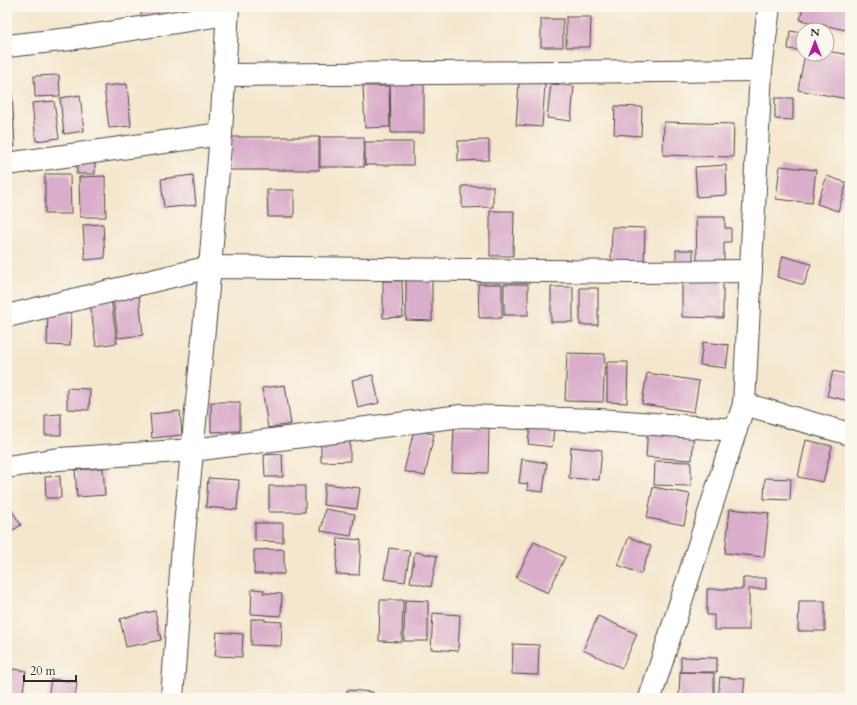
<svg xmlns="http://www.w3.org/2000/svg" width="857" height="705" font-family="Cardo,serif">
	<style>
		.building { fill: #daadca }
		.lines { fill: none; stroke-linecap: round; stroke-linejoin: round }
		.minor-casing { stroke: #494743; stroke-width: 24 }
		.minor { stroke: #fff; stroke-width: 22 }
	</style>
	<rect width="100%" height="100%" fill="#fbf7ec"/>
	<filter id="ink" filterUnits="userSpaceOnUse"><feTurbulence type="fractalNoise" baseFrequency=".025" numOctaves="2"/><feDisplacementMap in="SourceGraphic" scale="8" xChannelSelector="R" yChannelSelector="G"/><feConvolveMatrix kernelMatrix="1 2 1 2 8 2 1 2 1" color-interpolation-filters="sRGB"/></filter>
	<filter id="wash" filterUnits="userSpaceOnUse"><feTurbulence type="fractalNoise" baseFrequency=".012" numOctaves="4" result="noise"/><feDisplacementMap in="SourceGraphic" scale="16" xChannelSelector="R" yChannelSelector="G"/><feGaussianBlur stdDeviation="0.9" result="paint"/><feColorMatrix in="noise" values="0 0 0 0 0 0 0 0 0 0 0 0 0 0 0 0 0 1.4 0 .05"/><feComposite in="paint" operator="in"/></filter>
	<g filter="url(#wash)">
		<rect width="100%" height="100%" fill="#f4e7cd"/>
		<g id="blocks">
			<g class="building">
				<path d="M140 7H168L169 16 142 19Z"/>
				<path d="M803 7H850V14L846 30 800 20Z"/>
				<path d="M566 17H591L590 47H566Z"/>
				<rect x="541" y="19" width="22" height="28"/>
				<path d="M790 31 803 33V51L788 49Z"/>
				<path d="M827 51 850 55V86L848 99 798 90 805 54H827Z"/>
				<path d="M59 75 60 96 35 97 34 76Z"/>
				<path d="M424 81V133H391L390 82Z"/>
				<path d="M519 82 545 84 542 127 516 125Z"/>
				<path d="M127 84 131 126 109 128 104 86Z"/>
				<path d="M551 84 574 86 571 121 547 118Z"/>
				<path d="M363 86H389L390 127 365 128Z"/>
				<path d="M7 92H12L15 147H7Z"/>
				<path d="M80 95 84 131 64 134 60 98Z"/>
				<path d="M775 98H793V120L775 119Z"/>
				<path d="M54 101 59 138 36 141 32 103Z"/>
				<path d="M615 106 642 107 641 136 614 134Z"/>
				<path d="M664 122 734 124 733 157 663 155Z"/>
				<rect x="229" y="137" width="90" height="33"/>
				<rect x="320" y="137" width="44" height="30"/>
				<path d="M489 140V160L458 161V141Z"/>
				<rect x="365" y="142" width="48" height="23"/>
				<rect x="77" y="160" width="18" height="14"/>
				<path d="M726 165 727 195 697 197 695 167Z"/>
				<path d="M780 166 816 170 812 203 776 199Z"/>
				<path d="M45 174H70L71 214H45Z"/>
				<path d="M193 175 196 205 164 208 161 179Z"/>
				<path d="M105 176 106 217H80L79 177Z"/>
				<path d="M827 176 847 183 838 211 817 204Z"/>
				<path d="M462 186H493V207L462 208Z"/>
				<path d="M267 190H294V217H268Z"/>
				<path d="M490 211H514L513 256H490Z"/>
				<path d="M696 217H725V228H731V242H724V260L697 261Z"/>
				<path d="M103 224 105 258 85 260 83 225Z"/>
				<path d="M612 227 645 228 644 263 611 262Z"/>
				<rect x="676" y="250" width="17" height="12"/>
				<path d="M783 256 811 264 804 285 777 277Z"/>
				<path d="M406 279 432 280V321L406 320Z"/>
				<path d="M682 280H723V318L682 317Z"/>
				<path d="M383 281H402L403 317 383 318Z"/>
				<path d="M478 284H502V318H479Z"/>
				<rect x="504" y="284" width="24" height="31"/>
				<rect x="551" y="287" width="22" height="35"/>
				<rect x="580" y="288" width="18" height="37"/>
				<path d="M139 295 143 335 118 338 113 298Z"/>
				<path d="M111 299 117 343 96 346 90 302Z"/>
				<path d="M48 310 71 311 70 346 47 345Z"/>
				<path d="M703 342 729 345 726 368 700 365Z"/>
				<path d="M567 353 605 354 603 402 565 401Z"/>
				<path d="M607 362H628L627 403 607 402Z"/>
				<path d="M833 371 850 375V401L827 396Z"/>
				<path d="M647 373 699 381 694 412 642 404Z"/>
				<path d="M373 375 379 403 358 408 352 380Z"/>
				<path d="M285 385 291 424 268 428 262 388Z"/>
				<path d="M67 388 90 389 89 410 67 409Z"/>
				<path d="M211 402H240V431L211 432Z"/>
				<path d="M180 411 182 435 152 438 150 414Z"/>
				<path d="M61 414V435H45V415Z"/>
				<path d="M530 426 554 429 552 447 528 444Z"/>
				<path d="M648 426 694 429 692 460 646 457Z"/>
				<path d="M454 427 489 428 488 473 452 472Z"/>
				<path d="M414 430 434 434 425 476 404 471Z"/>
				<path d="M321 437H350V461L321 462Z"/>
				<path d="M806 440 832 446 823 482 798 477Z"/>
				<path d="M571 447 602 450 599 480 569 478Z"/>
				<path d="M282 454 283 477H265L264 455Z"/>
				<path d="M522 459 547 463 543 492 527 490 528 484 519 483Z"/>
				<path d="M655 461 691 462V486L654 485Z"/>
				<path d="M103 468 105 495 77 497 75 470Z"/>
				<path d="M60 476 61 498H46L45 477Z"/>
				<path d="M208 478 239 480 237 510 206 507Z"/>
				<path d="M765 478 791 479 790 500 764 499Z"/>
				<path d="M325 484 360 488 357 509 323 505Z"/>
				<rect x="269" y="486" width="36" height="26"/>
				<path d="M653 487 690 494 684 525 647 518Z"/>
				<path d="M325 509 355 514 351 536 321 531Z"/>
				<path d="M730 509 769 513 764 557 725 553Z"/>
				<path d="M12 511 21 525 10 532 7 527V515Z"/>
				<path d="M255 523H283V542L255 541Z"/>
				<path d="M629 537 651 546 641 574 618 565Z"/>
				<path d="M338 538 361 540 359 575 336 574Z"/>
				<path d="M534 542 565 557 548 593 516 578Z"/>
				<path d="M389 548 410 551 405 582 384 579Z"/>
				<path d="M284 549V574H254V550Z"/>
				<path d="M415 552 437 556 431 587 410 582Z"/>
				<path d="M743 578H766V589H749V630H714V615H707V589H743Z"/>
				<path d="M252 589 264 590 263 593 282 594 281 616 251 614Z"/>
				<path d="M380 600H403L402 642 379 641Z"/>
				<path d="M405 600 428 601V641H404Z"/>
				<path d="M799 601H825V631H798Z"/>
				<path d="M155 611 161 640 126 647 120 619Z"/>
				<path d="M433 613 460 615 458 651 431 649Z"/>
				<path d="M598 616 637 634 622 668 583 650Z"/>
				<path d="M251 619H265V621L282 622 281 646 251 645Z"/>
				<path d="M217 632 243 634 242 657 215 656Z"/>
				<path d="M513 644 539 645 538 675 512 674Z"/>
				<path d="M681 657 717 658V672H681Z"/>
				<path d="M7 668 26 671 22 698H7Z"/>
				<path d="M680 672 714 673V698H679Z"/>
				<path d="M720 677 745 679 743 698H718Z"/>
				<path d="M51 679 77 682 75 698H48Z"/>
				<path d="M347 690 373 692 372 698H347Z"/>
			</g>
		</g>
	</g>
	<g filter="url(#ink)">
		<use href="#blocks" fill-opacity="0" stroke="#494743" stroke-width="1"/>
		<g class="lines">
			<g class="minor-casing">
				<g id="minor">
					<path d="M7 46 70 39 227 14"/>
					<path d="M224 75 761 70"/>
					<path d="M7 164 221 134"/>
					<path d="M7 316 210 267 632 272 751 271"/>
					<path d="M744 404 850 434"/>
					<path d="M7 467 59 459 193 450 461 416 599 420 736 430"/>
					<path d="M172 698 183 545 210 267 221 134 228 7"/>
					<path d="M650 698 744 404 761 70 769 7"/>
				</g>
			</g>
			<use href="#minor" class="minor"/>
		</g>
	</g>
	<rect width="857" height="705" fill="none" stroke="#fbf7ec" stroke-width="24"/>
	<g transform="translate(815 42)"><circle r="19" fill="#fbf7ec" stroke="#a8a59f"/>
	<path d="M0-3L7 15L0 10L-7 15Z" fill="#b5179e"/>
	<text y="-6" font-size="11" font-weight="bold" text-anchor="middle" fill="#2b2b2b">N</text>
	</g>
	<path d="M24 675v6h52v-6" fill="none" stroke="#2b2b2b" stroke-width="2"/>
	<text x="30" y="675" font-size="12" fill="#2b2b2b" stroke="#fbf7ec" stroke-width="3" paint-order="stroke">20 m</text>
</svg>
